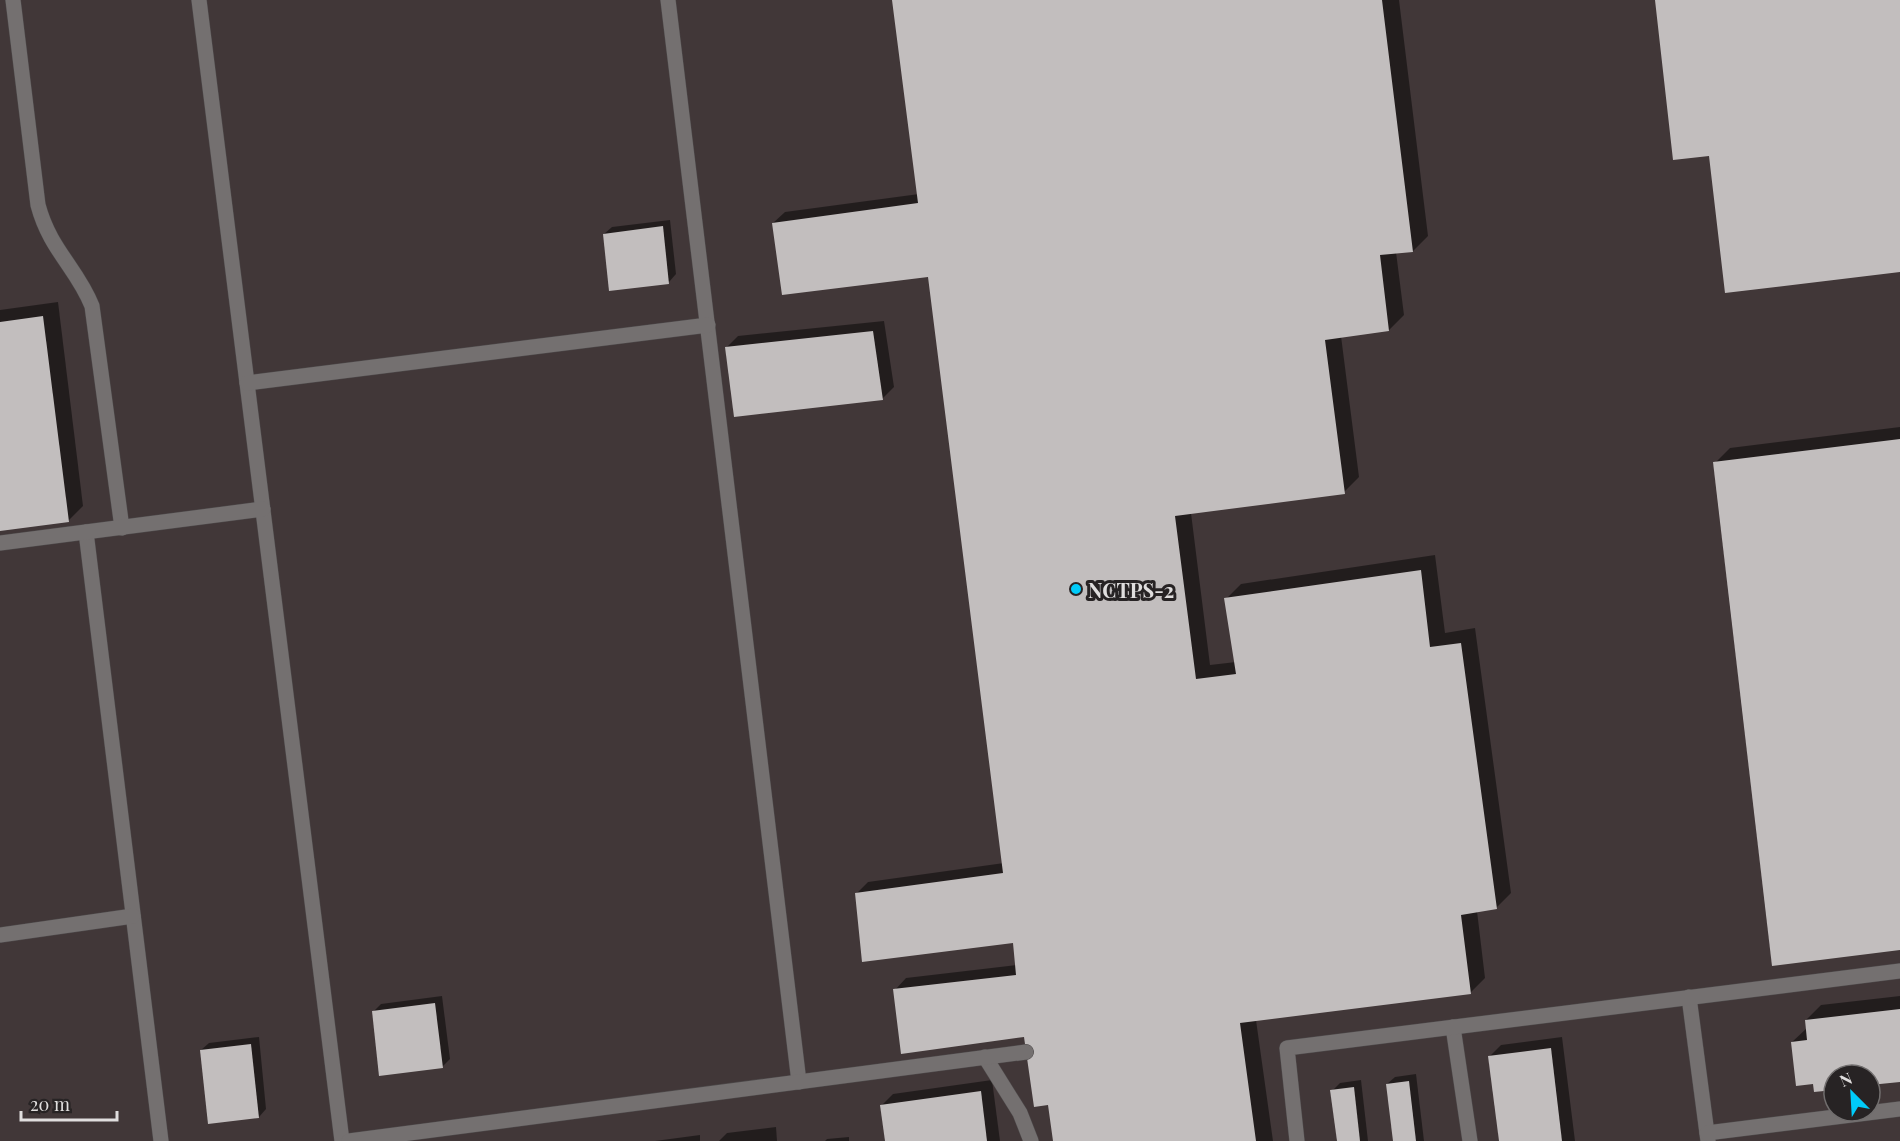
<svg xmlns="http://www.w3.org/2000/svg" width="1900" height="1141" font-family="'Playfair Display',serif">
	<style>
		.built { fill: #413738; fill-rule: evenodd }
		.shadow { fill: #0007 }
		.building { fill: #c2bebe }
		.lines { fill: none; stroke-linecap: round; stroke-linejoin: round }
		.minor-casing { stroke: #4d494a; stroke-width: 16 }
		.minor { stroke: #747070; stroke-width: 15 }
		.poi-dot { fill: #00cbf9; stroke: #272324; stroke-width: 2 }
		.labels { text-anchor: middle; dominant-baseline: central; stroke-width: 6; stroke-linejoin: round; paint-order: stroke }
		.poi-label { font-size: 20px; font-weight: bold; fill: #e0dede; stroke: #272324; text-anchor: start }
	</style>
	<rect width="100%" height="100%" fill="#312d2d"/>
	<path class="built" d="M0 0H1900V1141H0ZM1834 1075H1870V1111H1834Z"/>
	<g class="shadow">
		<path d="M894 0H1399L1428 236 1413 251 1396 252 1404 315 1389 330 1341 336 1359 477 1344 492 1191 513 1210 665 1236 662 1226 599 1241 584 1435 555 1445 633 1475 628 1511 893 1496 908 1477 911 1485 978 1470 993 1256 1020 1273 1141H1054L1049 1103 1026 1034 895 990 906 978 1017 965 1014 940 856 894 868 882 1004 863 929 275 773 223 785 212 919 194Z"/>
		<path d="M670 220 676 274 669 282 604 234 612 227Z"/>
		<path d="M58 302 83 506 68 521 0 530V310Z"/>
		<path d="M884 321 894 387 882 399 726 348 738 336Z"/>
		<path d="M1900 427V949L1715 463 1730 448Z"/>
		<path d="M442 996 450 1059 442 1067 373 1012 381 1004Z"/>
		<path d="M1900 996V1080L1870 1084V1075H1834V1088L1814 1082 1792 1042 1807 1028 1806 1020 1821 1005Z"/>
		<path d="M259 1037 266 1109 259 1117 201 1050 209 1043Z"/>
		<path d="M1562 1037 1575 1141H1500L1490 1056 1501 1045Z"/>
		<path d="M1416 1074 1424 1141H1394L1387 1084 1395 1077Z"/>
		<path d="M992 1080 1000 1141H886L882 1105 893 1094Z"/>
		<path d="M1361 1080 1368 1141H1338L1332 1091 1340 1083Z"/>
		<path d="M776 1127 777 1141H719L727 1133Z"/>
		<path d="M700 1135V1141H655Z"/>
		<path d="M849 1137V1141H825L827 1139Z"/>
	</g>
	<g class="building">
		<path d="M892 0H1382L1413 252 1380 255 1389 331 1325 340 1345 494 1175 516 1196 679 1236 674 1224 598 1421 570 1430 647 1461 643 1497 909 1461 915 1471 994 1240 1023 1256 1141H1053L1048 1105 1034 1107 1024 1037 901 1054 893 989 1016 975 1013 943 862 962 855 893 1003 873 928 277 782 295 772 223 918 203Z"/>
		<path d="M1655 0H1900V272L1725 293 1709 156 1673 160Z"/>
		<path d="M663 226 669 284 609 291 603 234Z"/>
		<path d="M43 316 69 522 0 531V322Z"/>
		<path d="M873 331 883 400 734 417 725 347Z"/>
		<path d="M1900 439V950L1772 966 1713 462Z"/>
		<path d="M435 1003 443 1068 379 1076 372 1011Z"/>
		<path d="M1900 1009V1082L1870 1085V1075H1834V1090L1814 1092 1813 1084 1796 1086 1791 1042 1807 1040 1805 1020Z"/>
		<path d="M251 1044 259 1118 208 1124 200 1050Z"/>
		<path d="M1551 1048 1562 1141H1499L1488 1056Z"/>
		<path d="M1409 1081 1416 1141H1393L1386 1084Z"/>
		<path d="M1354 1087 1360 1141H1337L1330 1090Z"/>
		<path d="M981 1091 987 1141H885L880 1105Z"/>
	</g>
	<g class="lines">
		<g class="minor-casing">
			<g id="minor">
				<path d="M13 0 38 205C50 250 77 268 92 306L122 528"/>
				<path d="M199 0 342 1141"/>
				<path d="M668 0 799 1082"/>
				<path d="M247 383 708 325"/>
				<path d="M86 532 161 1141"/>
				<path d="M0 543 263 509"/>
				<path d="M0 935 133 916"/>
				<path d="M1689 997 1708 1141"/>
				<path d="M1453 1027 1470 1141"/>
				<path d="M985 1057 1020 1113 1031 1141"/>
				<path d="M1707 1133 1900 1109"/>
				<path d="M349 1141 1026 1052"/>
				<path d="M1297 1141 1287 1048 1900 971"/>
			</g>
		</g>
		<use href="#minor" class="minor"/>
	</g>
	<circle class="poi-dot" cx="1076" cy="589" r="6"/>
	<g class="labels">
		<g class="poi-label">
			<text x="1088" y="589">NCTPS-2</text>
		</g>
	</g>
	<g transform="translate(1852 1093) rotate(336)"><circle r="28" fill="#272324" stroke="#716e6e" stroke-width="1.5"/>
	<path d="M0-4.5L10 22L0 15L-10 22Z" fill="#00cbf9"/>
	<text y="-9" font-size="16" font-weight="bold" text-anchor="middle" fill="#e0dede">N</text>
	</g>
	<path d="M21 1111v9h96v-9" fill="none" stroke="#e0dede" stroke-width="3"/>
	<text x="30" y="1111" font-size="18" fill="#e0dede" stroke="#272324" stroke-width="4.5" paint-order="stroke">20 m</text>
</svg>
